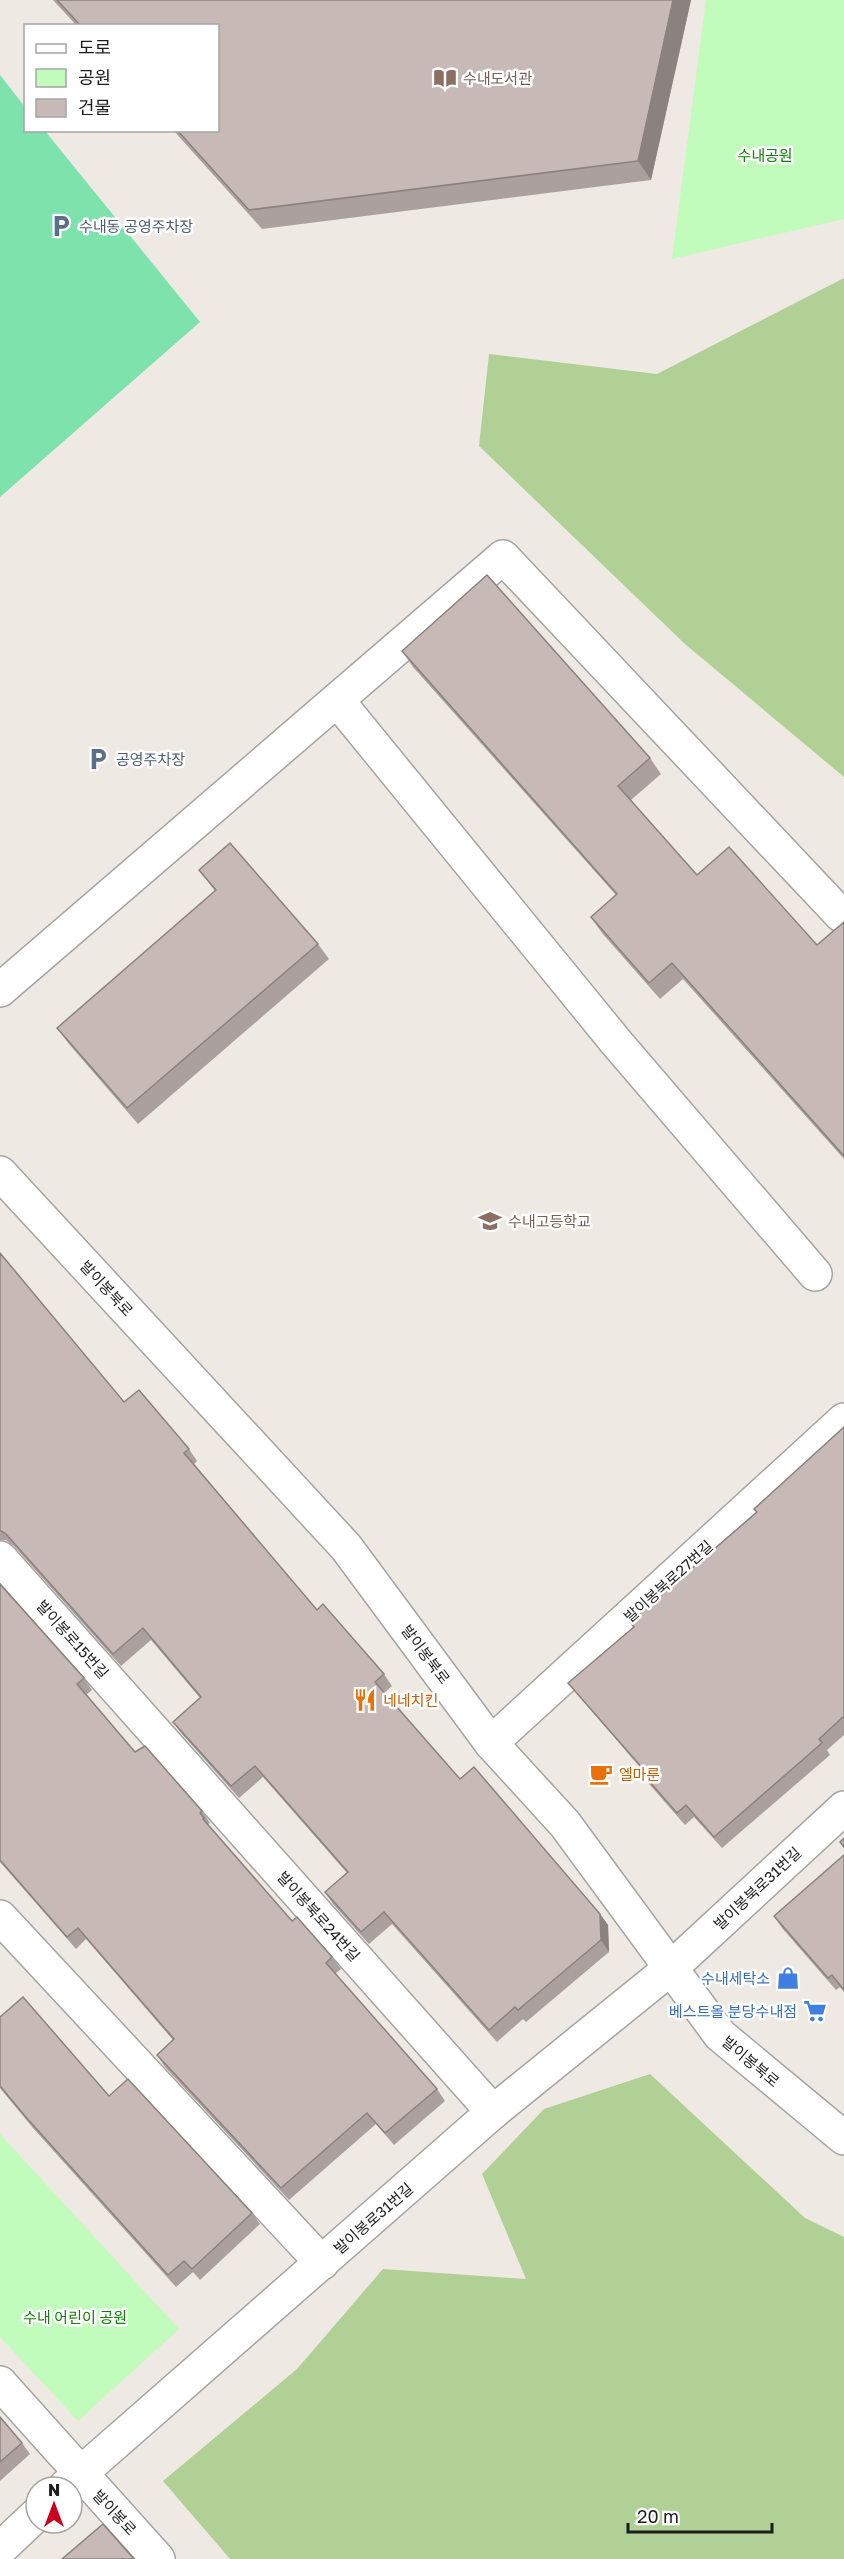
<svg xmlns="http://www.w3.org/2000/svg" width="844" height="2559" font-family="'Golos Text','Noto Sans KR',sans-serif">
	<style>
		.forest { fill: #b0d095 }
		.park { fill: #c2fcbd }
		.pitch { fill: #7de2ab }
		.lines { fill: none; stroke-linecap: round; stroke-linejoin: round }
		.minor-casing { stroke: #a4a4a4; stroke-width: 36 }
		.minor { stroke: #fff; stroke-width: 33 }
		.wall { fill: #aba09d }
		.shaded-wall { fill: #8b827f }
		.building { fill: #c7bab6; stroke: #8b827f; stroke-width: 1.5 }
		.labels { text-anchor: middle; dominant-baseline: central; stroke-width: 5; stroke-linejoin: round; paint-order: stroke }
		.education-label { font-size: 15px; fill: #785e54; stroke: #fff; text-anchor: start }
		.park-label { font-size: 15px; fill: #108106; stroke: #fff }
		.service-label { font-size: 15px; fill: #4e5e75; stroke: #fff; text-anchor: start }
		.street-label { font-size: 15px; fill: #1d1d1d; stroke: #fff }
		.food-label { font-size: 15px; fill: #c56008; stroke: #fff; text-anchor: start }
		.shop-label { font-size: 15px; fill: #366cbe; stroke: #fff; text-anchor: end }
	</style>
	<rect width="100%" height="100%" fill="#efe9e3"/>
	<g class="forest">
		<path d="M844 278V777L685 644 479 446 489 354 657 374Z"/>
		<path d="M650 2074 805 2218 844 2237V2559H230L163 2481 297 2369 383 2269 526 2279 482 2174 544 2109Z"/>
	</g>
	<g class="park">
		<path d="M706 0H844V219L672 259Z"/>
		<path d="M0 2134 179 2329 78 2421 0 2337Z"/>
	</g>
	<path class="pitch" d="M0 75 25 107 26 130 45 131 200 322 0 497Z"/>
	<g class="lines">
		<g class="minor-casing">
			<g id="minor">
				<path d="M337 700 616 1042 815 1274"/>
				<path d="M0 990 503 557 841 915"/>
				<path d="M0 1173 346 1547 491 1743 565 1824 720 2035 844 2138"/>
				<path d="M0 1558 493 2112"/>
				<path d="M491 1743 844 1420"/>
				<path d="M0 1917 322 2263"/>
				<path d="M0 2383 158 2559"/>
				<path d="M65 2487 493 2112 671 1968 844 1808"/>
				<path d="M0 2549 36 2515"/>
			</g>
		</g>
		<use href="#minor" class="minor"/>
	</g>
	<g class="wall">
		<path d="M53 0H691L651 180 262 229 173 130H218V26H77Z"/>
		<path d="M402 651 650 758 661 774 631 800 697 875 817 945 844 922V1159L683 979 660 999 602 933 591 917 616 895 413 667Z"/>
		<path d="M199 870 318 944 329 959 138 1124 69 1044 57 1028 215 891Z"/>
		<path d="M0 1253 124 1402 189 1449 197 1461 194 1464 317 1610 384 1674 392 1686 384 1693 460 1779 600 1914 608 1925 609 1952 526 2022 523 2019 497 2042 392 1924 369 1944 333 1904 325 1892 347 1873 263 1777 239 1798 181 1733 173 1722 200 1698 151 1640 121 1666 14 1546 6 1540H0Z"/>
		<path d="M844 1427V1735L827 1750 830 1755 722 1848 694 1817 685 1825 650 1785 642 1773 644 1772 577 1694 568 1683 633 1627 630 1622 756 1512Z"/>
		<path d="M0 1584 84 1678 92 1690 86 1695 135 1752 202 1811 210 1823 208 1824 213 1830 292 1921 332 1957 341 1969 335 1974 437 2089 445 2101 394 2145 376 2124 289 2200 165 2067 157 2055 173 2040 86 1939 76 1949 0 1862Z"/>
		<path d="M844 1855V1992L840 1987 836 1990 782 1928 774 1916Z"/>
		<path d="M0 2017 109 2096 252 2213 260 2224 200 2280 193 2272 176 2287 33 2128 0 2088Z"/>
		<path d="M0 2417 22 2443 30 2454 0 2481Z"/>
	</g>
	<g class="shaded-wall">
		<path d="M673 0H691L651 180 638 161Z"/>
		<path d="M600 1914 608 1925 609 1952 601 1940Z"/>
	</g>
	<g class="building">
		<path d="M57 0H673L638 161 249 210 177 130H218V26H81Z"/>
		<path d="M487 575 650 758 618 786 697 875 729 847 817 945 844 922V1156L672 963 649 983 591 917 617 894 402 651Z"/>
		<path d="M230 843 318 944 127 1108 57 1028 216 890 199 870Z"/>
		<path d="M0 1253 124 1402 139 1390 189 1449 184 1453 317 1610 323 1604 384 1674 375 1682 460 1779 474 1767 600 1914 601 1940 518 2010 515 2007 489 2030 384 1912 361 1932 325 1892 348 1872 255 1766 231 1786 173 1722 201 1697 143 1628 113 1654 6 1534 0 1530Z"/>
		<path d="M844 1427V1716L819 1739 822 1743 714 1837 686 1805 677 1813 642 1773 645 1771 568 1683 634 1627 630 1622 757 1512 754 1509Z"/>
		<path d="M0 1584 84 1678 77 1684 135 1752 145 1746 202 1811 200 1813 204 1818 203 1819 292 1921 297 1917 332 1957 326 1963 437 2089 385 2133 367 2113 281 2188 157 2055 174 2039 78 1928 67 1937 0 1860Z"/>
		<path d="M844 1838V1847L840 1842Z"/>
		<path d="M844 1855V1990L832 1975 828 1978 774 1916Z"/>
		<path d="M23 1997 109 2096 128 2079 252 2213 192 2269 184 2261 168 2275 25 2116 0 2086V2017Z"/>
		<path d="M0 2417 22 2443 0 2462Z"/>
		<path d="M103 2524 134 2559H62Z"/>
	</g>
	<defs>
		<g id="library-bare" transform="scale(1.8)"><path d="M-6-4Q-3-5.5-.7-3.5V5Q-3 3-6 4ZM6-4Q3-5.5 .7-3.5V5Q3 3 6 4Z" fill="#8d6e63" stroke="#fff" stroke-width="2.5" paint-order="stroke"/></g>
		<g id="parking-bare" transform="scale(1.8)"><path d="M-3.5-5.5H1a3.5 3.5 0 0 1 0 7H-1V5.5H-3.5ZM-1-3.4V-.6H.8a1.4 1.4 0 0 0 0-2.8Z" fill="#5c6f8a" stroke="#fff" stroke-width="2.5" paint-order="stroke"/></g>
		<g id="school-bare" transform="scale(1.8)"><path d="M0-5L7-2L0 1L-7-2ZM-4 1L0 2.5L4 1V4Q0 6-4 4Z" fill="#8d6e63" stroke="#fff" stroke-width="2.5" paint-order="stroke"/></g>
		<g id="restaurant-bare" transform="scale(1.8)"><path d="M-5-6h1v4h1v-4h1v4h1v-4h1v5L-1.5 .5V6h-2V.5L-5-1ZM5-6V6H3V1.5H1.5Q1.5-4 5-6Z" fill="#e8710a" stroke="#fff" stroke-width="2.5" paint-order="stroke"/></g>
		<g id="cafe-bare" transform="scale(1.8)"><path d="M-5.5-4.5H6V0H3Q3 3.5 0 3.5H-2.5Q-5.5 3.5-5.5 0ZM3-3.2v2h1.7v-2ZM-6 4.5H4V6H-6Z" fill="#e8710a" stroke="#fff" stroke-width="2.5" paint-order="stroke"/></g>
		<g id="shop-bare" transform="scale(1.8)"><path d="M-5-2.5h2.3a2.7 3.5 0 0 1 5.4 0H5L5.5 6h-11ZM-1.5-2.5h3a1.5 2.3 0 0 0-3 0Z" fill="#3f7fe0" stroke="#fff" stroke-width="2.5" paint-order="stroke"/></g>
		<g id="supermarket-bare" transform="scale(1.8)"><path d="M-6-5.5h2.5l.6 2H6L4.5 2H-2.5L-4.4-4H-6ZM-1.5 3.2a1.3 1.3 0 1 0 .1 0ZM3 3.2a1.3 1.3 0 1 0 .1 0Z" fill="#3f7fe0" stroke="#fff" stroke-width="2.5" paint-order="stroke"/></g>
	</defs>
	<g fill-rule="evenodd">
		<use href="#library-bare" x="445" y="78"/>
		<use href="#parking-bare" x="61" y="226"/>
		<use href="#parking-bare" x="98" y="759"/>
		<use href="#school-bare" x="490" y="1221"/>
		<use href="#restaurant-bare" x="365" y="1700"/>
		<use href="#cafe-bare" x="601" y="1774"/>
		<use href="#shop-bare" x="788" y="1978"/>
		<use href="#supermarket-bare" x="815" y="2011"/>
	</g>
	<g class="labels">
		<g class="education-label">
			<text x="463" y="78">수내도서관</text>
			<text x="508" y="1221">수내고등학교</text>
		</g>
		<g class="park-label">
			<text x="765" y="155">수내공원</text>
			<text x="75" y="2317">수내 어린이 공원</text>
		</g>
		<g class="service-label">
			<text x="79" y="226">수내동 공영주차장</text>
			<text x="116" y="759">공영주차장</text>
		</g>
		<g class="street-label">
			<text transform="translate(107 1288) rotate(47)">발이봉북로</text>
			<text transform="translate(668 1581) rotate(-42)">발이봉북로27번길</text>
			<text transform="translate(73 1639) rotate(48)">발이봉로15번길</text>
			<text transform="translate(426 1654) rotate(53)">발이봉북로</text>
			<text transform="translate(757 1888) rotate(-43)">발이봉북로31번길</text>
			<text transform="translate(319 1916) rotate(48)">발이봉북로24번길</text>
			<text transform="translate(751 2061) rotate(40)">발이봉북로</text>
			<text transform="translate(373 2218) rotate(-41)">발이봉로31번길</text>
			<text transform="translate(115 2512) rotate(47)">발이봉로</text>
		</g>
		<g class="food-label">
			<text x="383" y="1700">네네치킨</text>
			<text x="619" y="1774">엘마룬</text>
		</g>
		<g class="shop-label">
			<text x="770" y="1978">수내세탁소</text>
			<text x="797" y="2011">베스트올 분당수내점</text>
		</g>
	</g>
	<rect x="24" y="24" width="195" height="108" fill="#ffffff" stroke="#a5a5a5" stroke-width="1.5"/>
	<rect x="36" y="44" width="30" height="9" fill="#ffffff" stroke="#a5a5a5" stroke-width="1.5"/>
	<text x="78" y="54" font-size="18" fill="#1d1d1d">도로</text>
	<rect x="36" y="69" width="30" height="18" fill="#c2fcbd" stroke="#a5a5a5" stroke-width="1.5"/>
	<text x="78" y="84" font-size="18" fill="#1d1d1d">공원</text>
	<rect x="36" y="99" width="30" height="18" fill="#c7bab6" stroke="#a5a5a5" stroke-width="1.5"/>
	<text x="78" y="114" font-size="18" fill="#1d1d1d">건물</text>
	<g transform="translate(54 2505)"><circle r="28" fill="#ffffff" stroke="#a5a5a5" stroke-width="1.5"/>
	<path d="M0-4.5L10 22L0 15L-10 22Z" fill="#cb0021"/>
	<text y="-9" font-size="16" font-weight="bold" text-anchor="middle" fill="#1d1d1d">N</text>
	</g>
	<path d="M628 2523v9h144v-9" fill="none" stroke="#1d1d1d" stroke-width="3"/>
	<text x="637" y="2523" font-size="18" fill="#1d1d1d" stroke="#ffffff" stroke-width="4.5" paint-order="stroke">20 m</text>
</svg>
